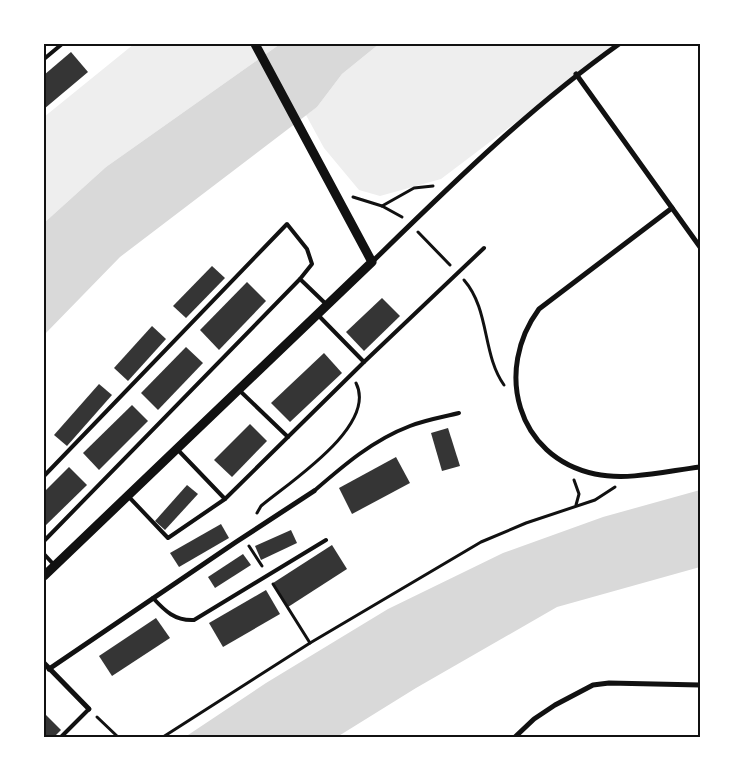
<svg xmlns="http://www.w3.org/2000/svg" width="744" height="781" font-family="Arial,sans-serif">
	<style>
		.green { fill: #eee }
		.water { fill: #d9d9d9 }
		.building { fill: #353535 }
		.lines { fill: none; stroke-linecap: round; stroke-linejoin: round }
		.path { stroke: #111; stroke-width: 3 }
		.service { stroke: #111; stroke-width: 4 }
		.minor { stroke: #111; stroke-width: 5 }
		.tertiary { stroke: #111; stroke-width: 9 }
		.neatline { fill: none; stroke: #111; stroke-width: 2 }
	</style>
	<rect width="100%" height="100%" fill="#fff"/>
	<g class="green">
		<path d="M134 44H280L106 167 44 223V117Z"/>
		<path d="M379 44H619L441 179 380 196 359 190 324 148 306 115 317 107 342 74Z"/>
	</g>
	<g class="water">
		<path d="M280 44H379L342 74 317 107 120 257 44 335V223L106 167Z"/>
		<path d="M700 490V567L557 607 416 688 337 737H185L266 683 388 609 503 553 603 517Z"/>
	</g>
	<g class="building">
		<path d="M71 52 88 72 44 109V75Z"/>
		<path d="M212 266 225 278 186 318 173 306Z"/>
		<path d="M247 282 266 301 219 350 200 330Z"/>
		<path d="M382 298 400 316 364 351 346 332Z"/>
		<path d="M152 326 166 339 128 381 114 368Z"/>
		<path d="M186 347 203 363 158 410 141 393Z"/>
		<path d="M324 353 342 373 290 422 271 403Z"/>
		<path d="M99 384 112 395 67 446 54 435Z"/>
		<path d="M132 405 148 421 99 470 83 453Z"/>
		<path d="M250 424 267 441 232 477 214 460Z"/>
		<path d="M448 428 460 466 442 471 431 433Z"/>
		<path d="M396 457 410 483 352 514 339 488Z"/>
		<path d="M69 467 87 485 44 527V492Z"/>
		<path d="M187 485 198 494 165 530 155 521Z"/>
		<path d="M221 524 229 538 179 567 170 553Z"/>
		<path d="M291 530 297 543 261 560 255 546Z"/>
		<path d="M332 545 347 569 288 607 273 583Z"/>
		<path d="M243 554 251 565 215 588 208 577Z"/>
		<path d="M266 590 280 614 223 647 209 623Z"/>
		<path d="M156 618 170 638 112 676 99 656Z"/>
		<path d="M44 713 61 730 54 737H44Z"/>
	</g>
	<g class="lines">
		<g class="path">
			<path d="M353 197 382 206 402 217"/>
			<path d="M382 206 414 188 433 186"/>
			<path d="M418 232 450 265"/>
			<path d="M464 280C490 310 482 354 504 385"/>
			<path d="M574 480 579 494 576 505"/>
			<path d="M257 513 261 506C288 483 378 426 356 383"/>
			<path d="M249 546 262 566"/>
			<path d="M273 584 310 643"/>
			<path d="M97 717 118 737"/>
			<path d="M163 737 310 643 481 542 526 523 595 500 615 487"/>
		</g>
		<g class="service">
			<path d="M44 59 62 44"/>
			<path d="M318 315 364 362"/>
			<path d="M239 390 288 437"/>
			<path d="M177 449 225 499"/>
			<path d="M44 476 287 224 307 249 312 264 300 279 327 305"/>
			<path d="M314 491C344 465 373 440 410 426 425 420 443 417 459 413"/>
			<path d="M128 496 168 538 225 499 364 362 484 248"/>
			<path d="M44 541 300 279"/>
			<path d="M44 554 55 566"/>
			<path d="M153 598C165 611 175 621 194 620L326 540"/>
			<path d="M61 737 89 709"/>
		</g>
		<g class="minor">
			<path d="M576 74 700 247"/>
			<path d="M672 208 539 309C494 370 516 457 595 474 628 481 667 471 700 467"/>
			<path d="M372 262C451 185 529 108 619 44"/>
			<path d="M44 663 89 709"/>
			<path d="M49 669 236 542 314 491"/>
			<path d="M515 737 534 719 555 705 593 685 609 683 700 685"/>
		</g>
		<path class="tertiary" d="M44 576 372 262 255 44"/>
	</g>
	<rect width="744" height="781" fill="none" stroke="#ffffff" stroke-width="90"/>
	<rect x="45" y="45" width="654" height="691" class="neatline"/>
</svg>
